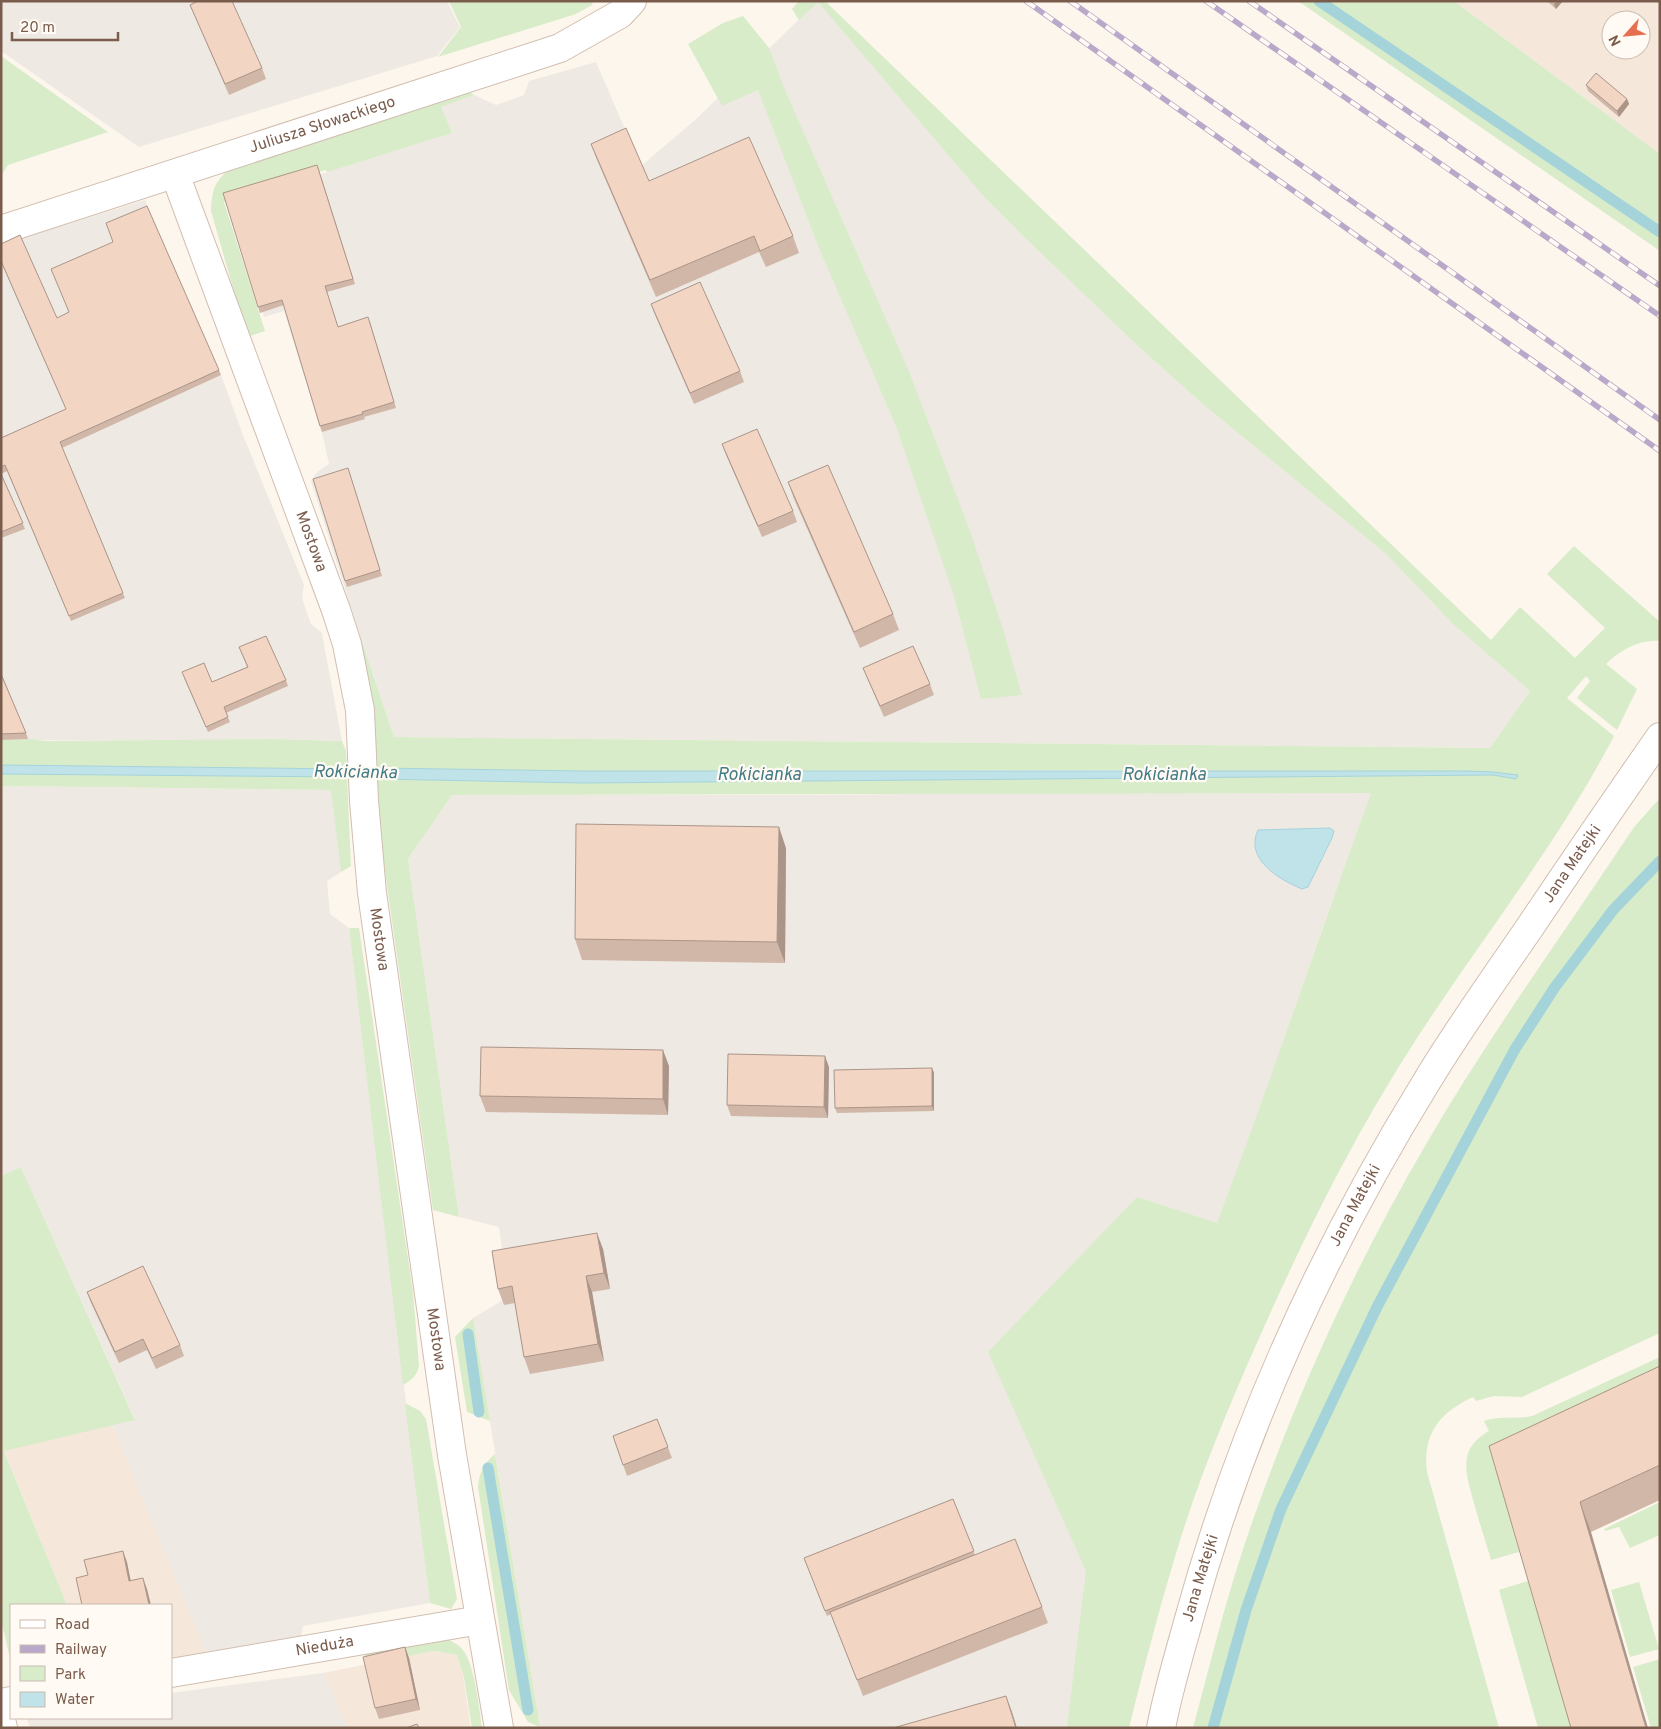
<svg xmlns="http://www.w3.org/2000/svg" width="1661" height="1729" font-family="Overpass,sans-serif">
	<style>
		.residential { fill: #f5e8da; fill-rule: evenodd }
		.industrial { fill: #efe9e4 }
		.green { fill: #d8ecc9 }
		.water { fill: #bfe3e8; stroke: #a5d3da }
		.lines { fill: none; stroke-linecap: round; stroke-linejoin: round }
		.stream { stroke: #a5d3da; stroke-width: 11 }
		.minor-casing { stroke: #d1beb0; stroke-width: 30 }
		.minor { stroke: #fff; stroke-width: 28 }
		.rail-casing { stroke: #b9a8c9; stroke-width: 5.5 }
		.rail { stroke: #fffaf3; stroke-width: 4; stroke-dasharray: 11; stroke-linecap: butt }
		.wall { fill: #d1b7a8 }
		.shaded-wall { fill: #aa9588 }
		.building { fill: #f3d5c3; stroke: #aa9588 }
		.labels { text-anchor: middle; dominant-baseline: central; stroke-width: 4.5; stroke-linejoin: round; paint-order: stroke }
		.street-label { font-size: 16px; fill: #7a5c4d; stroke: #fffaf3 }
		.water-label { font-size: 18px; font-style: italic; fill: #437c86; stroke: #fffaf3 }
	</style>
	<rect width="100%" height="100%" fill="#fdf6ec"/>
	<g class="residential">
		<path d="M1454 1H1660V154ZM1611 20H1641V50H1611Z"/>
		<path d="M112 1425 207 1654 171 1662V1605H67L4 1450Z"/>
		<path d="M433 1651 457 1655 463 1676 471 1728H348L323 1673Z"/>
	</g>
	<g class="industrial">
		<path d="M1 1H447L460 27 437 56 139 147 1 51Z"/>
		<path d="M818 1 984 197 1025 238 1141 349 1205 406 1386 554 1454 625 1530 691 1490 748 394 737 360 636 311 481 317 472 329 464 323 437 284 311 264 317 228 203 452 133 440 107 474 95 496 105 524 95 529 81 596 62 641 166 694 121Z"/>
		<path d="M145 200 221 375 243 435 304 585 302 598 311 624 322 633 342 741 273 739 209 741 1 740V245Z"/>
		<path d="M1 786 332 790 341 872 327 881 330 914 349 928 430 1603 303 1626 301 1636 207 1654 112 1425 135 1419 21 1167 1 1176Z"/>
		<path d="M995 793H1371L1322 930 1263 1102 1217 1224 1067 1728H540L473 1318 503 1300 504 1266 499 1227 459 1217 408 859 452 795H821Z"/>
		<path d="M323 1673 348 1728H30L27 1718H171V1693Z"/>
	</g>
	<g class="green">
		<path d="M449 1H593L592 5 576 14 438 57 461 27Z"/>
		<path d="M799 1H825L1491 640 1520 607 1575 658 1605 628 1547 574 1574 546 1660 622V641C1640 639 1620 650 1606 664L1637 689 1617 730 1577 698 1590 681 1586 676 1567 698 1614 736C1551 857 1462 962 1392 1078 1345 1155 1306 1234 1269 1316 1237 1387 1206 1459 1182 1534 1162 1598 1145 1663 1129 1728H1067L1086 1571 988 1352 1137 1197 1217 1223C1271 1081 1319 936 1371 793L452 795 408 859 459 1217 433 1210 373 787H377L378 779 583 783 1493 775 1516 779 1518 776 1113 770 582 771 377 768 376 750H371L355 642 360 636 394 737 1490 748 1530 691 1454 625 1386 554 1205 406 1141 349 1025 238 984 197 818 2 799 20 792 9Z"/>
		<path d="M1298 1H1454L1660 154V251Z"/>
		<path d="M743 16 769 48 785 90 908 369 969 528 1003 629 1022 695 981 699 954 596 896 426 819 248 758 90 722 106 688 44 723 23Z"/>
		<path d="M1 56 108 132 8 165 1 176Z"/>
		<path d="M466 90 474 95 441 107 452 133 328 172 325 170 224 202 265 331 247 337 211 211C212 189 214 183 230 168Z"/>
		<path d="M28 739 47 741 273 739 342 741 346 751 347 769 1 765V740Z"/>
		<path d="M1 774 347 777 351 866 341 872 331 790 1 786Z"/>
		<path d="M1660 798V1333L1522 1397 1494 1396 1476 1401 1473 1397C1440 1412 1422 1434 1427 1472L1499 1728H1193C1212 1657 1229 1586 1254 1517 1299 1389 1356 1264 1425 1146 1485 1042 1557 943 1624 842L1635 826Z"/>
		<path d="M349 928H359L413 1292 419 1366C417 1375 412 1380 403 1385Z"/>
		<path d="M21 1167 135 1420 4 1451 67 1605H11V1662L1 1620V1176Z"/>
		<path d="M473 1318 490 1421 467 1412 455 1337Z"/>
		<path d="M1660 1357V1398L1500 1484 1519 1552 1491 1560C1486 1542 1480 1525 1475 1507 1467 1476 1455 1450 1489 1431L1484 1421C1500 1415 1516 1420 1532 1416Z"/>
		<path d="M405 1403 420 1411 426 1419 457 1599 451 1609 430 1603Z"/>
		<path d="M495 1454 540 1727 528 1722 509 1690 478 1487C479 1473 484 1463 495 1454Z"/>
		<path d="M1660 1502V1535L1630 1548 1619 1527 1605 1531 1604 1529Z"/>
		<path d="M1528 1581 1571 1728H1538L1499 1590Z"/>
		<path d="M1639 1582 1659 1649 1630 1657 1611 1590Z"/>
		<path d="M447 1639C453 1642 459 1645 463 1650 475 1666 479 1707 482 1728H472L464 1678 457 1655 434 1651 367 1664 364 1651Z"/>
		<path d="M1660 1659V1728H1651L1633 1667Z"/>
	</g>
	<g class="water">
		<path d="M1 765 347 769V777L1 774Z"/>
		<path d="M377 768 582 771H1465L1493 772 1518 775 1516 779 1493 775 583 783 378 779Z"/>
		<path d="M1330 828 1334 831 1332 838 1308 887 1302 889C1280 880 1244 859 1258 830Z"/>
	</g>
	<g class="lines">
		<g class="stream">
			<path d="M1319 1 1660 232"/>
			<path d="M468 1334 479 1412"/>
			<path d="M488 1468 528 1710"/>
			<path d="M1213 1728 1246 1610 1281 1509 1377 1307 1515 1049 1555 987 1613 910 1660 861"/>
		</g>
		<g class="minor-casing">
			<g id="minor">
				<path id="s1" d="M175 174 336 610 347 644 360 710 364 801 372 893 452 1455 499 1728"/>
				<path id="s2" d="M1 230 560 48 620 14 632 1"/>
				<path id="s3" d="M171 1673 480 1620"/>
				<path d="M1 1703 11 1701"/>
				<path d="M1 1720 3 1728"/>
				<path id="s4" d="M1161 1728C1168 1691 1179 1655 1189 1619 1241 1430 1324 1248 1427 1081 1459 1028 1495 978 1530 927 1573 863 1616 800 1660 737"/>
			</g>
		</g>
		<use href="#minor" class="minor"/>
		<g class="rail-casing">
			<g id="rail">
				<path d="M1026 1 1660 451"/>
				<path d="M1070 1 1660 420"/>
				<path d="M1206 1 1660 316"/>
				<path d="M1249 1 1660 286"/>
			</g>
		</g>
		<use href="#rail" class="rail"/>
	</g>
	<g class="wall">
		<path d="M1547 1H1563L1556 9Z"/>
		<path d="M190 5 262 68 266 79 229 95Z"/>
		<path d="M1586 85 1627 99 1629 104 1619 117 1588 91Z"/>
		<path d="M591 144 649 181 793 236 799 253 766 267 759 252 656 297 597 160Z"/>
		<path d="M319 170 355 284 327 292 338 327 370 322 396 408 364 417 365 419 322 432 284 305 260 313 258 307Z"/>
		<path d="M1 244 57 318 219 370 221 375 62 448 125 598 71 621 7 471 1 474V438L66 409 1 262Z"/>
		<path d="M651 304 740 371 744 382 694 404 655 315Z"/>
		<path d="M722 444 793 511 797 522 762 537 726 455Z"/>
		<path d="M348 468 382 576 347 587 345 581Z"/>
		<path d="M1 474 25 529 1 538Z"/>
		<path d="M788 482 893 614 899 630 860 648 794 499Z"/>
		<path d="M239 647 286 680 288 686 226 713 230 722 208 732 184 678 212 682 247 667Z"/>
		<path d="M863 668 930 684 934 695 884 717Z"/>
		<path d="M1 674 26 733 28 739 1 740Z"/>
		<path d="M786 848 785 963 582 960 575 939Z"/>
		<path d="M669 1066 668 1115 486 1112 480 1096Z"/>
		<path d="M829 1067 828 1118 731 1116 727 1105Z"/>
		<path d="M932 1068 934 1073V1111L837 1113 835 1108Z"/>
		<path d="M603 1249 610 1289 592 1292 604 1361 530 1374 524 1357 515 1303 504 1305 498 1289Z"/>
		<path d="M87 1292 180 1345 184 1356 156 1369 147 1350 119 1363 91 1303Z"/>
		<path d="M1660 1366V1500L1591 1532 1489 1446Z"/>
		<path d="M657 1419 672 1458 627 1476 613 1436Z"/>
		<path d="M953 1499 975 1555 1042 1607 1048 1623 863 1696 831 1614 827 1616 804 1558Z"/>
		<path d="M405 1647 409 1658 420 1710 379 1719 375 1708Z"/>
	</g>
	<g class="shaded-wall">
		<path d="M1557 1H1563L1556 9 1554 4Z"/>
		<path d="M1627 99 1629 104 1619 117 1617 111Z"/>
		<path d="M779 827 786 848 785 963 777 942Z"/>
		<path d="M663 1050 669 1066 668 1115 663 1099Z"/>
		<path d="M825 1056 829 1067 828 1118 824 1107Z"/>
		<path d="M932 1068 934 1073V1111L932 1106Z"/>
		<path d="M597 1233 603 1249 610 1289 604 1273Z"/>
		<path d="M586 1276 592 1292 604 1361 598 1344Z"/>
		<path d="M1580 1502 1591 1532 1648 1728H1646Z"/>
		<path d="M123 1551 127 1562 133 1592 129 1581Z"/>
		<path d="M143 1578 147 1589 151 1605H149Z"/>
		<path d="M405 1647 409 1658 420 1710 416 1699Z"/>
		<path d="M1006 1696 1012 1712 1017 1728H1016Z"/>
	</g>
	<g class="building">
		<path d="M198 1H232L262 68 225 84 190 5Z"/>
		<path d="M1596 73 1627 99 1617 111 1586 85Z"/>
		<path d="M626 128 649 181 749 137 793 236 760 251 754 236 650 280 591 144Z"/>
		<path d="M317 165 353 279 325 286 338 327 368 317 394 402 362 412 363 414 320 426 282 300 258 307 223 193Z"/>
		<path d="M147 206 219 370 60 442 123 593 69 616 5 465 1 467V438L66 409 1 261V244L20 235 57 318 69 312 51 269 113 242 106 223Z"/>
		<path d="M700 282 740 371 690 393 651 304Z"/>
		<path d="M757 429 793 511 758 526 722 444Z"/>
		<path d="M828 465 893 614 854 632 788 482Z"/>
		<path d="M348 468 380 570 345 581 313 479Z"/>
		<path d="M1 474 23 523 1 532Z"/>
		<path d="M266 636 286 680 224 707 228 717 206 727 182 672 204 663 212 682 248 667 239 647Z"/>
		<path d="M913 646 930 684 880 706 863 668Z"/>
		<path d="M1 674 26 733 1 734Z"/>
		<path d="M576 824 779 827 777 942 575 939Z"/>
		<path d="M481 1047 663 1050V1099L480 1096Z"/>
		<path d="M728 1054 825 1056 824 1107 727 1105Z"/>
		<path d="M932 1068V1106L835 1108 834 1070Z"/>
		<path d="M597 1233 604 1273 586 1276 598 1344 524 1357 512 1286 498 1289 492 1251Z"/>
		<path d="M143 1266 180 1345 152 1358 143 1339 115 1352 87 1292Z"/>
		<path d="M1660 1366V1465L1580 1502 1646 1728H1571L1489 1446Z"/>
		<path d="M657 1419 668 1447 623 1465 613 1436Z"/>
		<path d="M953 1499 974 1551 825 1611 804 1558Z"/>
		<path d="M1015 1539 1042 1607 857 1680 830 1612Z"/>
		<path d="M123 1551 129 1581 143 1578 149 1605H82L76 1578 88 1575 84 1560Z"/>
		<path d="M405 1647 416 1699 375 1708 363 1657Z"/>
		<path d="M1006 1696 1016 1728H893Z"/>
		<path d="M417 1724 419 1728H406Z"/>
	</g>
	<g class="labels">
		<g class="street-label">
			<text stroke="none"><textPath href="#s2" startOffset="338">Juliusza Słowackiego</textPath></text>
			<text stroke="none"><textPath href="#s1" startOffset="392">Mostowa</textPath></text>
			<text stroke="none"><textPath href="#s4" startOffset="964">Jana Matejki</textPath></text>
			<text stroke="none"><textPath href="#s1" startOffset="798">Mostowa</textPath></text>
			<text stroke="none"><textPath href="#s4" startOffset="559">Jana Matejki</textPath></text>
			<text stroke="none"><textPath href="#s1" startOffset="1202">Mostowa</textPath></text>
			<text stroke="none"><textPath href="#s4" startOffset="155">Jana Matejki</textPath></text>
			<text stroke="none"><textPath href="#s3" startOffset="156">Nieduża</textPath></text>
		</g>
		<g class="water-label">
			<text transform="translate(355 773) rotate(1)">Rokicianka</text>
			<text x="759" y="775">Rokicianka</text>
			<text x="1164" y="775">Rokicianka</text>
		</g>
	</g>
	<rect width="1661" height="1729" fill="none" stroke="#7a5c4d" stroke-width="5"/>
	<rect x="10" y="1604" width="162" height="115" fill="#fffaf3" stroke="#cabbb1"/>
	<rect x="20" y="1620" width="25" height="8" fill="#ffffff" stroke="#cabbb1"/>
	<text x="55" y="1629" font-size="15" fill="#7a5c4d">Road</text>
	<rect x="20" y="1645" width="25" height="8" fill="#b9a8c9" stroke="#cabbb1"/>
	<text x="55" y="1654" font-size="15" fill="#7a5c4d">Railway</text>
	<rect x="20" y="1666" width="25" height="15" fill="#d8ecc9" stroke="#cabbb1"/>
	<text x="55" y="1679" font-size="15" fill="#7a5c4d">Park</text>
	<rect x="20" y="1692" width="25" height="15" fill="#bfe3e8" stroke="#cabbb1"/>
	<text x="55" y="1704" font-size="15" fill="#7a5c4d">Water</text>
	<g transform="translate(1626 35) rotate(243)"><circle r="24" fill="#fffaf3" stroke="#cabbb1"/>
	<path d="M0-4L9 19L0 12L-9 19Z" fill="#e76f51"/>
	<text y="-8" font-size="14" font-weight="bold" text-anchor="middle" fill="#7a5c4d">N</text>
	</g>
	<path d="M12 32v8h106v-8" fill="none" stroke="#7a5c4d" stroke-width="2.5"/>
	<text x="20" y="32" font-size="15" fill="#7a5c4d" stroke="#fffaf3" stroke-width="4" paint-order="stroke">20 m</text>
</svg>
